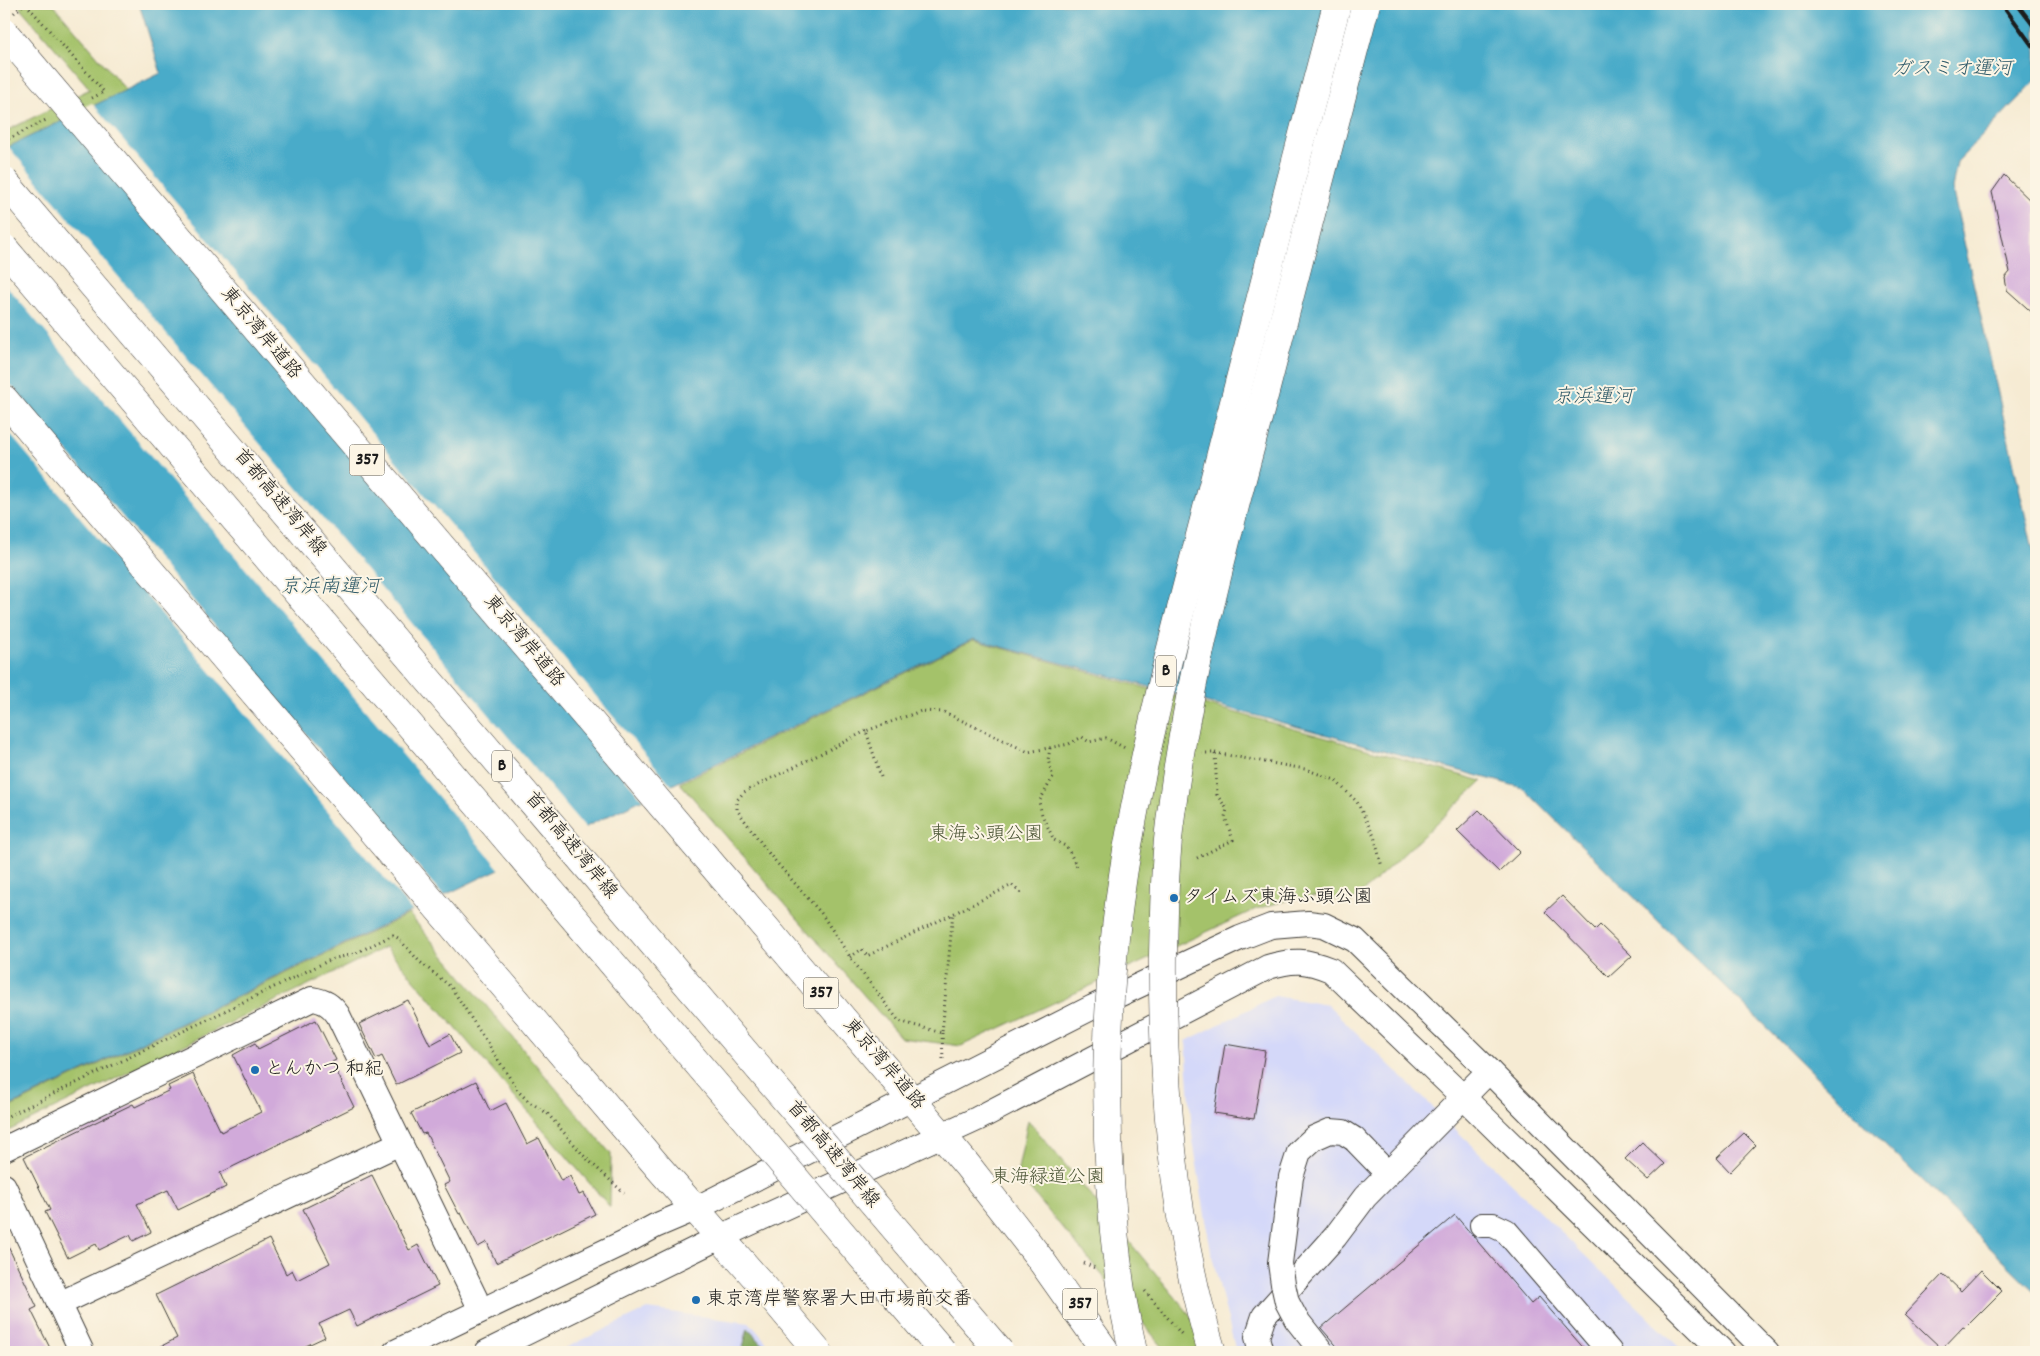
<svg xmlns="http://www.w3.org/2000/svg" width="2040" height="1356" font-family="Dekko,'Klee One',sans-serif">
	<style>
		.built { fill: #d4d8f9 }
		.green { fill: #a4c26a; stroke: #606f43 }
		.forest { fill: #83a85e; stroke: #50623d }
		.water { fill: #4aabc9; stroke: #336472 }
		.pier { fill: #f6ebd3 }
		.building { fill: #d1aada }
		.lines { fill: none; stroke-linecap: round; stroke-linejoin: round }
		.minor-casing { stroke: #3d3b37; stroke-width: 26 }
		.highway-casing { stroke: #3d3b37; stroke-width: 29 }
		.path { stroke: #3d3b37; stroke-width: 3; stroke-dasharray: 1 4; stroke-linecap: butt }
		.minor { stroke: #fff; stroke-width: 24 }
		.highway { stroke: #fff; stroke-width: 28 }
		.rail { stroke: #1c1c1c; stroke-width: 4 }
		.minor-bridge-casing { stroke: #3d3b37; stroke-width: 26; stroke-linecap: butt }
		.highway-bridge-casing { stroke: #3d3b37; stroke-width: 29; stroke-linecap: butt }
		.minor-bridge { stroke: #fff; stroke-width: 24 }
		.highway-bridge { stroke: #fff; stroke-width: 28 }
		.poi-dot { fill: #1f6fb2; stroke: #fcf5e5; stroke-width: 2 }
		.labels { text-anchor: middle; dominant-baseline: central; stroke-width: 4; stroke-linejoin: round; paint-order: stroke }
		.shield { fill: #fcf5e5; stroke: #5f5d58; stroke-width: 1 }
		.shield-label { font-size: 18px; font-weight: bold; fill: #1c1c1c }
		.street-label { font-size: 19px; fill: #1c1c1c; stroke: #fcf5e5 }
		.park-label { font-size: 19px; fill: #4c5637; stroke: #fcf5e5 }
		.poi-label { font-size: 19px; fill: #1c1c1c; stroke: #fcf5e5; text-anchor: start }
		.water-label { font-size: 20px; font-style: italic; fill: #315c6a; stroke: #fcf5e5 }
	</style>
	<rect width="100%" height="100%" fill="#fcf5e5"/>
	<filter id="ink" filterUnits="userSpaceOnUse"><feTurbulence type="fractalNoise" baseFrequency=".02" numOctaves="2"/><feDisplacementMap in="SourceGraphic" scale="10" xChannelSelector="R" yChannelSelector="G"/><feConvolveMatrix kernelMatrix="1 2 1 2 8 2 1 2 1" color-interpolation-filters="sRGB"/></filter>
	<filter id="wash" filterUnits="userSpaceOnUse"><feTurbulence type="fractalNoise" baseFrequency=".0096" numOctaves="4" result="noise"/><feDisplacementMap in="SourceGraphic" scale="20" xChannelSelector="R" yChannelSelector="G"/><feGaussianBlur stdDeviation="1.12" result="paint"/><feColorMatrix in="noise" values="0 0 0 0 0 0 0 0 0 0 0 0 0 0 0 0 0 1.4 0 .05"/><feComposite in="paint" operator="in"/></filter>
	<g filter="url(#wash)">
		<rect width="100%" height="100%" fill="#f6ebd3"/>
		<g class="built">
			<path d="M1275 996 1328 1005 1684 1352H1236L1211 1252 1192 1134 1186 1041Z"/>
			<path d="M648 1309 750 1323 775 1352H557Z"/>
		</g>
		<g class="green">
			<path d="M17 4H53L126 90 4 149V132L90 89Z"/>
			<path d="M973 640 1482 781 1351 903 1318 896 1288 900 1256 909 961 1046 901 1038 680 783Z"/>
			<path d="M409 914 611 1154 610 1207 386 947 4 1133V1110Z"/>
			<path d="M1028 1120 1221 1352H1167L1017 1174Z"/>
		</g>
		<path class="forest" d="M748 1328 769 1352H745L743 1347Z"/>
		<path class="water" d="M139 4H2036V80L1957 162 1952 188 2036 563V1293L1523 788 973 639 4 1109V149L161 73Z"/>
		<g class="pier">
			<path d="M92 103 673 787 644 801 64 117Z"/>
			<path d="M7 145 586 829 501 871 4 283V146Z"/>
			<path d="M4 377 445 898 414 913 4 427Z"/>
		</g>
		<g id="blocks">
			<g class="building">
				<path d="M2004 175 2036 206V316L2007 290 2005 278 2010 272 1992 192Z"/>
				<path d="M1479 810 1520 852 1499 872 1457 831Z"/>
				<path d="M1562 896 1595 930 1600 925 1632 956 1609 977 1545 912Z"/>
				<path d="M408 1000 430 1045 450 1034 460 1053 396 1085 382 1056 376 1059 359 1024Z"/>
				<path d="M316 1020 336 1060 332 1062 354 1107 220 1173 226 1187 178 1210 168 1190 137 1204 151 1232 133 1241 130 1235 99 1250 96 1244 68 1258 45 1212 50 1210 24 1157 133 1104 135 1107 170 1090 168 1086 193 1074 221 1132 261 1112 233 1055 255 1043 258 1049Z"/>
				<path d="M1225 1044 1265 1051 1254 1119 1214 1113Z"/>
				<path d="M476 1081 490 1111 506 1103 527 1144 539 1138 561 1181 570 1176 579 1195 584 1193 595 1214 496 1263 487 1242 478 1247 461 1213 459 1214 444 1185 450 1182 426 1133 422 1134 411 1113Z"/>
				<path d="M1744 1133 1756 1145 1730 1172 1717 1158Z"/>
				<path d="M1642 1142 1665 1164 1648 1180 1625 1159Z"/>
				<path d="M372 1175 409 1250 418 1245 438 1286 357 1326 349 1310 319 1324 325 1337 293 1352H150L177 1338 156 1295 269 1239 286 1274 292 1270 297 1280 330 1263 303 1209Z"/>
				<path d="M1455 1215 1531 1304 1539 1297 1587 1352H1342L1321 1328Z"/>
				<path d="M4 1238 37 1307 31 1310 52 1352H4Z"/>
				<path d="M1981 1270 2002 1291 1965 1328 1963 1327 1942 1349 1905 1314 1943 1274 1961 1291Z"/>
			</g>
		</g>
	</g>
	<g filter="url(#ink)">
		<use href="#blocks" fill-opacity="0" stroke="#3d3b37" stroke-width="1"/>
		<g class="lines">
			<g class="minor-casing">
				<g id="minor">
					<path d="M1354 1139 1388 1174"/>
					<path d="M4 1149 312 999C325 1001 331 1005 338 1015L481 1310"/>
					<path d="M4 1186 82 1352"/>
					<path d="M1482 1225H1493L1506 1231 1610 1352"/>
					<path d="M59 1304 400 1143"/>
					<path d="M395 1352 631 1239 655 1226 695 1209 1093 1007 1240 938 1271 926 1308 923 1324 925 1355 940 1489 1071 1767 1352"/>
					<path d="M487 1352 720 1237 977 1119 1268 967C1294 959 1306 960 1331 970L1463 1097 1723 1352"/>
					<path d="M1261 1352 1257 1337 1264 1316 1335 1237 1365 1197 1489 1071"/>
				</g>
			</g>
			<g class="highway-casing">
				<g id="highway">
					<path d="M4 399 659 1168 763 1286 818 1352"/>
					<path d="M731 887 967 1165 1038 1256 1106 1352"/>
				</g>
			</g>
			<g class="path">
				<path d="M26 4 104 92 90 99"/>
				<path d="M14 13 24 4"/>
				<path d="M4 141 48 119"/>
				<path d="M866 731 744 792 737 800V810L770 855 821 913 850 957 899 1021 942 1033 953 912"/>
				<path d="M1050 748 1048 760 1053 777 1039 802 1042 815 1054 840 1067 847 1078 869"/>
				<path d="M1215 753 1305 769 1335 780 1357 802 1374 836 1382 867"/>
				<path d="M881 777 866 731 921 711 944 712 1028 752 1069 744 1082 737 1089 742 1106 738 1125 748"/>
				<path d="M1197 858 1233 840 1225 817 1227 809 1217 795 1215 753H1202"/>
				<path d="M850 957 862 949 867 956 1012 885 1023 895"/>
				<path d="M942 1033 943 1060"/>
				<path d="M4 1118 332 959 354 954 393 935 398 938 420 962 451 987 519 1092 528 1101 547 1113 585 1157 624 1193"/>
				<path d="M1084 1263 1095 1268"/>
				<path d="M1145 1291 1183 1336"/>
			</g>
			<use href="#minor" class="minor"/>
			<use href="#highway" class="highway"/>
			<g class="rail">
				<path d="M2002 4 2036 51"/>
				<path d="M2017 4 2036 29"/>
			</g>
			<g class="minor-bridge-casing">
				<path id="minor-bridge" d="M1322 1352 1296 1319 1287 1302 1283 1284 1280 1263 1291 1177 1299 1152 1314 1138 1330 1131 1343 1132 1354 1139"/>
			</g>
			<g class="highway-bridge-casing">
				<g id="highway-bridge">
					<path d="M4 32 731 887"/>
					<path d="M4 181 1000 1352"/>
					<path d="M4 248 943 1352"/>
					<path d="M1133 1352C1129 1330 1123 1307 1120 1284 1100 1133 1103 973 1132 823 1151 721 1178 620 1204 520 1247 347 1292 176 1337 4"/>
					<path d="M1212 1352C1173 1225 1162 1088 1163 955 1164 914 1164 872 1169 831 1186 682 1227 536 1265 392 1298 263 1332 133 1366 4"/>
				</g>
			</g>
			<use href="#minor-bridge" class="minor-bridge"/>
			<use href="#highway-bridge" class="highway-bridge"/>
		</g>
	</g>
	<g class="poi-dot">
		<circle cx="1174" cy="898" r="5"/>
		<circle cx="255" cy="1070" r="5"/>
		<circle cx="696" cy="1300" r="5"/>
	</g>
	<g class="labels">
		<g class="shield">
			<rect x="349.5" y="444.5" width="35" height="31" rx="4"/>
			<rect x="1156" y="655.5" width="20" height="31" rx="4"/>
			<rect x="492" y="750.5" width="20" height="31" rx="4"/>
			<rect x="803.5" y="977.5" width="35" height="31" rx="4"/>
			<rect x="1062.5" y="1288.5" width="35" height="31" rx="4"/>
		</g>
		<g class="shield-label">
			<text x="367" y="460">357</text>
			<text x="1166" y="671">B</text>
			<text x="502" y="766">B</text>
			<text x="821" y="993">357</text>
			<text x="1080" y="1304">357</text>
		</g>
		<g class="street-label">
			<text transform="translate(260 334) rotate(50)">東京湾岸道路</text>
			<text transform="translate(279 503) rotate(50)">首都高速湾岸線</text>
			<text transform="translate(523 642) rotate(50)">東京湾岸道路</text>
			<text transform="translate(570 846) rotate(50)">首都高速湾岸線</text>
			<text transform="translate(883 1065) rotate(49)">東京湾岸道路</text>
			<text transform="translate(832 1155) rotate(50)">首都高速湾岸線</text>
		</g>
		<g class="park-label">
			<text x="986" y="835">東海ふ頭公園</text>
			<text x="1048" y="1178">東海緑道公園</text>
		</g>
		<g class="poi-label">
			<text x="1184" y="898">タイムズ東海ふ頭公園</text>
			<text x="265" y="1070">とんかつ 和紀</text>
			<text x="706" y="1300">東京湾岸警察署大田市場前交番</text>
		</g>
		<g class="water-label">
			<text x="1952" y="70">ガスミオ運河</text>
			<text x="1593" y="398">京浜運河</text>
			<text x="330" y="588">京浜南運河</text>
		</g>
	</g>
	<rect width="2040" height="1356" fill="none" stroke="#fcf5e5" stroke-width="20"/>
</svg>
